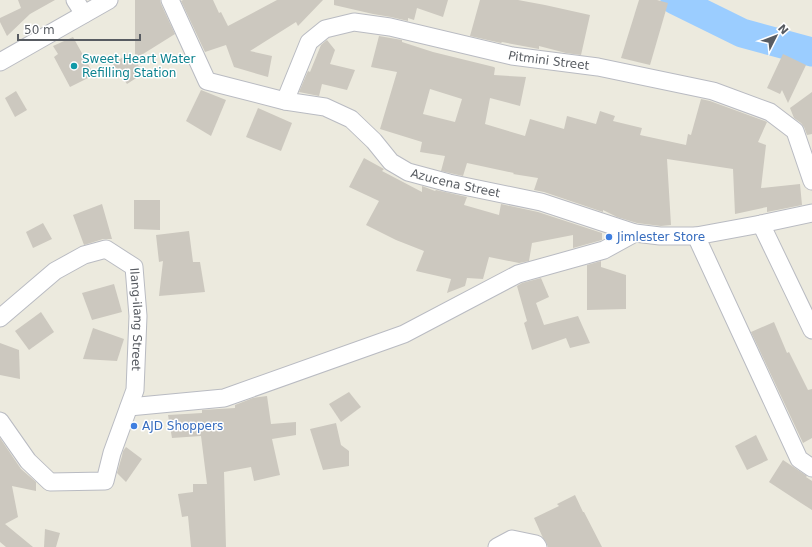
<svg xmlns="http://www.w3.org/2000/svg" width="812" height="547" font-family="'DejaVu Sans',sans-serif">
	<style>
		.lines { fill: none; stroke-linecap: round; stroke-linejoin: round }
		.river { stroke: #9bcdff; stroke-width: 29 }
		.building { fill: #ccc8bf; fill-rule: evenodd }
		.street-casing { stroke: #b9bbc2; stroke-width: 19 }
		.street { stroke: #fff; stroke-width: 17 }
		.culture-dot { fill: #0f9aa8; stroke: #fff; stroke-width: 1.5 }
		.shop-dot { fill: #3f7fe0; stroke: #fff; stroke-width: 1.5 }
		.labels { text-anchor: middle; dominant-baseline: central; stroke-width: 3; stroke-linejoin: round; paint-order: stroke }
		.culture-label { font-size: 12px; fill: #0d838f; stroke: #fff; text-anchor: start }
		.street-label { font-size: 12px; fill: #575b61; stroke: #fff }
		.shop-label { font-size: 12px; fill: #366cbe; stroke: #fff; text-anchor: start }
	</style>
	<rect width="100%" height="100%" fill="#eceade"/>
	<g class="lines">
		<path class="river" d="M675 0 742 33 812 52"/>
	</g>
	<g class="building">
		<path d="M18 0H55L30 14 7 36 0 22V18L21 8Z"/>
		<path d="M135 0H160L161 4 175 34 135 59Z"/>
		<path d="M183 0H213L219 13 221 12 228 26 277 0H323L298 26 296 22 250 51 272 56 268 77 234 67 226 45 205 52 181 1Z"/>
		<path d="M334 0H448L443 17 417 8 414 20 408 18V21L391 17 373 14 334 5Z"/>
		<path d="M480 0H518L545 5 590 15 581 55 566 53 539 46V49L502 42 501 43 470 36Z"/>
		<path d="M639 0H657L668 3 650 65 621 58Z"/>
		<path d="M379 36 402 40V42L433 52 494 67 495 68 494 75 526 77 520 106 490 98 485 124 525 136 530 119 564 129 567 116 596 124 600 111 615 116 613 121 642 128 640 135 686 145 688 134 691 135 701 99 710 101 765 121 767 122 758 142 766 145 761 188 800 184 802 205 767 212V207L735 214 733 169 667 159 671 225 661 226 637 223 617 217 603 210V212L544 192 534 190 538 178 513 174 514 173 467 163 463 176 441 171 445 156 420 152 422 142 380 129 397 72 371 67ZM430 89 462 99 455 122 423 114Z"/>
		<path d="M73 37 94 75 70 87 54 57 58 54 53 46Z"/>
		<path d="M327 40 335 50 330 64 355 70 347 90 322 84 319 96 299 92 308 71 310 72 321 45Z"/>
		<path d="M129 53 144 73 127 84 113 64Z"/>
		<path d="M783 54 806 65 788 103 782 90 780 94 767 88Z"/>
		<path d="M201 90 226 100 211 136 186 121Z"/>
		<path d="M16 91 27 110 15 117 5 98Z"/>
		<path d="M812 92V134L807 135 804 127 801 123 794 118 790 108Z"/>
		<path d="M258 108 292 123 281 151 246 137Z"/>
		<path d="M364 158 384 169 382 171 422 192V186L435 191 436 190 467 197 464 205 499 215 501 204 538 212 602 233V240L573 248V235L532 243 529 261 519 263 489 257 483 279 467 278 465 286 447 293 451 279 416 271 424 251 396 240 366 225 379 201 349 187Z"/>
		<path d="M134 200H160V230L134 229Z"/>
		<path d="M102 204 112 239H103L84 245 73 215Z"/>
		<path d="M43 223 52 239 33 248 26 232Z"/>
		<path d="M189 231 193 262H200L205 292 159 296 163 261 159 262 156 235Z"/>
		<path d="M601 261V267L626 275V309L587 310V265Z"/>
		<path d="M541 278 549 297 536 303 544 325 578 316 590 343 570 348 566 338 532 350 524 323 527 321 517 286 522 283Z"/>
		<path d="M114 284 122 312 92 320 82 293Z"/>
		<path d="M41 312 54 332 29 350 15 331Z"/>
		<path d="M774 322 787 353 789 352 808 390 812 389V438L803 443 751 332Z"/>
		<path d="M93 328 124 339 117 361 83 359Z"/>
		<path d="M0 343 19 350 20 379 0 375Z"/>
		<path d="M349 392 361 407 341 422 329 404Z"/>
		<path d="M267 396 271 424 296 422V435L272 439 280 475 254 481 251 467 224 472 226 547H191L188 516 182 517 178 494 193 492V484H207L201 436 172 438 168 415 202 413V410L235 408V405L253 398Z"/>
		<path d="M336 423 341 445 349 451V466L323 470 310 429Z"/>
		<path d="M756 435 768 460 747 470 735 446Z"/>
		<path d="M0 438 21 469 36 482V491L12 486 18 517 5 524 33 547H6L0 542Z"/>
		<path d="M126 447 142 459 126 482 117 473 122 456 123 451Z"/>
		<path d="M783 460 807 476 806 477 812 481V510L801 503 769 482Z"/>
		<path d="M575 495 583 512H584L602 547H548L546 542 543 538 534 518 559 506 557 504Z"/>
		<path d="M45 529 60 533 56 547H44Z"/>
	</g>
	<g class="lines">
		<g class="street-casing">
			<g id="street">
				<path d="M75 0 84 14"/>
				<path id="s1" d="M170 0 207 81 285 101 325 107 351 119 374 141 391 162 408 172 449 183 541 202 635 233 660 236H696L761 224 812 213"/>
				<path d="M0 62 109 0"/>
				<path id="s2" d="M285 101 309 42 325 29 354 22 390 27 512 56 598 67 713 91 770 112 795 131 812 181"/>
				<path d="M761 224 812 330"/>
				<path d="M696 236 799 459 812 468"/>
				<path id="s3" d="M0 318 55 271 84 255 106 249 134 267 138 316 135 390 112 453 105 481 50 482 28 461 0 421"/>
				<path d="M129 407 224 398 404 334 518 274 604 250 635 233"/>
				<path d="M497 547 512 539 536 544 538 547"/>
			</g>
		</g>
		<use href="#street" class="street"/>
	</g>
	<circle class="culture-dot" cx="74" cy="66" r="4"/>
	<g class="shop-dot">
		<circle cx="609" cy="237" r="4"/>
		<circle cx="134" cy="426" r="4"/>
	</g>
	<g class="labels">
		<g class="culture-label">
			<text x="82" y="59">Sweet Heart Water<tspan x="82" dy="14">Refilling Station</tspan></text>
		</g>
		<g class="street-label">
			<text stroke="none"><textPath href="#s2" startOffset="313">Pitmini Street</textPath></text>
			<text stroke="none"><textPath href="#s1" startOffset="366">Azucena Street</textPath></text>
			<text stroke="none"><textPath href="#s3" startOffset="214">Ilang-ilang Street</textPath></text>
		</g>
		<g class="shop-label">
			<text x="617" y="237">Jimlester Store</text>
			<text x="142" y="426">AJD Shoppers</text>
		</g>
	</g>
	<g transform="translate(776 36) rotate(48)" stroke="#ffffff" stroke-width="3" paint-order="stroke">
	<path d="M0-3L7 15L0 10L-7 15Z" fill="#575b61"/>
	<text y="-6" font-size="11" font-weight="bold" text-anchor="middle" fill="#575b61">N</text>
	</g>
	<path d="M18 34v6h122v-6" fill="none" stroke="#575b61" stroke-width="2"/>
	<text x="24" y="34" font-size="12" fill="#575b61" stroke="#ffffff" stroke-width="3" paint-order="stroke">50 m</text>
</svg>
